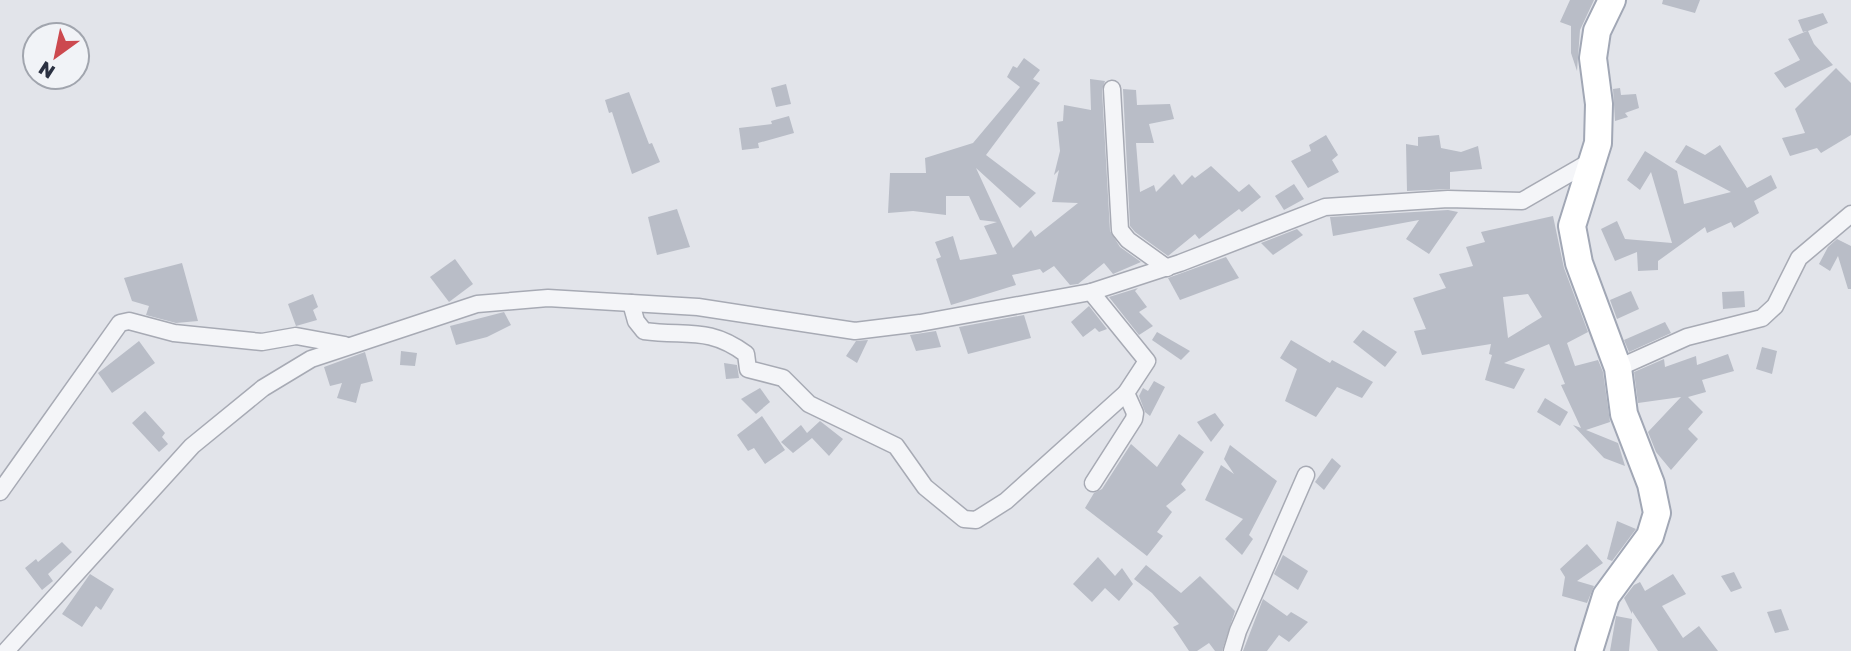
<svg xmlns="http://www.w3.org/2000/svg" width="1851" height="651" font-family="'Golos Text',sans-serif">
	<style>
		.building { fill: #b9bdc7; fill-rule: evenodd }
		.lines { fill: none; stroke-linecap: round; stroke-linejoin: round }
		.minor-casing { stroke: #a7aab4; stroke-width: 19 }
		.primary-casing { stroke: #a1a7b5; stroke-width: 30 }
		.minor { stroke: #f4f5f8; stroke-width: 16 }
		.primary { stroke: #fff; stroke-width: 26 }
	</style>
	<rect width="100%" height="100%" fill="#e2e4ea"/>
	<g class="building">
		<path d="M1570 0H1594L1580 30 1577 71 1571 53V26L1560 22Z"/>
		<path d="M1663 0H1700L1695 13 1662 4Z"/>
		<path d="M1823 13 1828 23 1808 31 1814 44 1833 65 1785 88 1774 73 1800 60 1788 39 1807 31 1803 32 1798 20Z"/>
		<path d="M1024 58 1040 70 1033 79 1040 83 986 155 1036 193 1020 208 976 168 1013 248 1031 230 1035 237 1078 203 1052 202 1059 170 1054 175 1060 151 1057 122 1063 121 1064 105 1091 110 1090 79 1105 81 1102 90 1110 231 1120 247 1141 262 1113 274 1104 263 1078 284 1070 285 1054 266 1043 273 1040 269 1012 275 1016 285 951 305 936 259 941 257 935 242 953 236 960 260 997 254 984 226 997 222 980 220 969 196H946V215L913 211 888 213 890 173H926L925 158 973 143 1020 87 1007 77 1013 66 1017 68Z"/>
		<path d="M1836 68 1851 83V135L1821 153 1817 148 1790 156 1782 138 1805 133 1795 109Z"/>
		<path d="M786 84 791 104 776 107 771 88Z"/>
		<path d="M1620 88 1621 95 1636 94 1639 108 1625 113 1628 117 1615 121 1613 89Z"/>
		<path d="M1123 89 1136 90 1137 105 1170 104 1174 119 1149 124 1154 143H1136L1140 192 1154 185 1156 192 1174 174 1182 185 1192 175 1195 178 1211 166 1239 192 1249 184 1261 197 1242 212 1239 209 1199 239 1195 234 1168 256 1135 232 1130 226Z"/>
		<path d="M629 92 649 144 652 143 660 162 632 174 612 112 609 113 605 100Z"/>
		<path d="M789 116 794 133 758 143 759 148 742 150 739 128 772 124 771 121Z"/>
		<path d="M1326 135 1338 155 1332 160 1339 172 1308 188 1291 161 1311 151 1309 145Z"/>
		<path d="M1439 135 1441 148 1461 152 1478 146 1482 169 1450 172V189L1407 191 1406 144 1418 146V137Z"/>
		<path d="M1686 145 1705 155 1720 145 1747 188 1771 175 1777 188 1754 201 1759 213 1734 228 1731 222 1707 233 1705 227 1658 261V270L1638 271 1637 252 1615 261 1601 229 1617 221 1625 239 1672 243 1651 172 1640 190 1627 180 1645 151 1677 171 1684 204 1731 192 1675 162Z"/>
		<path d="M1294 184 1304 199 1284 210 1275 196Z"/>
		<path d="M677 209 690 247 657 255 648 217Z"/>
		<path d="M1448 210 1458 212 1429 254 1406 239 1419 220 1333 236 1330 217Z"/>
		<path d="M1553 216 1564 268 1588 332 1567 343 1575 366 1598 360 1603 372 1610 422 1586 430 1618 443 1625 466 1604 458 1573 425 1581 428 1561 385 1565 384 1549 344 1504 363 1525 369 1514 389 1485 380 1492 355 1489 354 1491 344 1422 355 1414 331 1426 329 1413 298 1446 288 1439 274 1473 266 1466 247 1485 242 1481 232ZM1528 294 1542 317 1508 338 1503 297Z"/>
		<path d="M1297 229 1303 235 1273 255 1261 243Z"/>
		<path d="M1837 239 1851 246V289H1848L1838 256 1830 271 1819 264 1828 247Z"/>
		<path d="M1226 257 1239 278 1180 300 1168 278Z"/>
		<path d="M455 259 473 284 449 302 430 277Z"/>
		<path d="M182 263 198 321 176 323 146 315 149 306 132 301 124 278Z"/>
		<path d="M1138 288 1135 291 1147 307 1139 312 1153 326 1139 335 1109 297Z"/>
		<path d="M1631 291 1639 309 1617 319 1610 300Z"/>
		<path d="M1744 291 1745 307 1723 309 1722 292Z"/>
		<path d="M313 294 318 307 313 310 317 320 296 326 288 304Z"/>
		<path d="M1089 306 1107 329 1099 332 1095 328 1083 337 1071 322Z"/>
		<path d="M504 312 511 325 487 337 456 345 450 326Z"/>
		<path d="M1024 315 1031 338 968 354 959 327Z"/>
		<path d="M1665 322 1671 333 1629 352 1624 340Z"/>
		<path d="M1363 330 1397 352 1385 367 1353 342Z"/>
		<path d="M936 331 941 347 916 351 910 335Z"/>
		<path d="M1157 332 1190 351 1181 360 1152 340Z"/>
		<path d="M868 340 857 363 846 356 856 341Z"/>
		<path d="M1291 340 1330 363 1332 360 1373 382 1362 398 1337 387 1316 417 1285 401 1297 369 1280 358Z"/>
		<path d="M139 341 155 363 112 393 98 373Z"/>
		<path d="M1762 347 1777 351 1772 374 1756 369Z"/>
		<path d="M401 351 417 353 415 366 400 365Z"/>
		<path d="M365 352 373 381 361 384 356 403 337 398 342 383 330 386 324 367Z"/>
		<path d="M1728 354 1734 371 1702 380 1706 392 1688 397 1703 412 1688 429 1698 439 1671 470 1656 452 1648 432 1681 397 1638 403 1634 372 1664 359 1665 367 1696 356 1697 365Z"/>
		<path d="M724 363 737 365 739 378 726 379Z"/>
		<path d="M1154 381 1165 387 1150 416 1145 412 1139 396 1143 388 1148 391Z"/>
		<path d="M760 388 770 402 756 414 741 399Z"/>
		<path d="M1545 398 1568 412 1560 426 1537 412Z"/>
		<path d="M145 411 165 433 162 437 168 444 159 452 132 423Z"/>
		<path d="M1215 413 1224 425 1211 442 1197 422Z"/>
		<path d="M762 416 785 450 765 464 754 448 748 451 737 435Z"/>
		<path d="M820 421 843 439 829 456 812 438 793 453 781 442 801 425 807 433Z"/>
		<path d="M1179 434 1204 452 1181 484 1186 490 1166 506 1172 512 1157 532 1163 536 1147 556 1085 508 1094 493 1102 489 1131 444 1157 467Z"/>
		<path d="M1230 445 1277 481 1249 535 1253 539 1242 555 1225 539 1243 519 1205 500 1221 465 1234 474 1224 459Z"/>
		<path d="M1332 458 1341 466 1324 490 1315 482Z"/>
		<path d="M1617 521 1636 529 1612 561 1607 559Z"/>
		<path d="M62 542 72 552 48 574 53 581 42 590 25 568 36 559 38 562Z"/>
		<path d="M1587 544 1603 563 1577 581 1594 586 1587 603 1562 596 1565 577 1560 569Z"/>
		<path d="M1283 555 1308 571 1298 590 1274 574Z"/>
		<path d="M1098 557 1115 576 1122 568 1133 584 1119 601 1105 588 1092 602 1073 584Z"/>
		<path d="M1146 565 1181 593 1200 576 1235 611 1222 651H1215L1209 643 1197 651H1189L1173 627 1179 624 1152 593 1134 579Z"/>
		<path d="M1734 572 1742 588 1731 592 1721 576Z"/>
		<path d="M90 574 114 589 101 610 96 606 82 627 62 614Z"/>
		<path d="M1673 574 1686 594 1662 606 1683 638 1699 626 1718 651H1658L1632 611V614L1624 598 1634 585 1640 582 1645 591Z"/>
		<path d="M1263 599 1287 616 1291 612 1308 622 1289 642 1279 635 1267 651H1243Z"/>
		<path d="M1781 609 1789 630 1775 633 1767 612Z"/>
		<path d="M1616 616 1632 619 1629 651H1610Z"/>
	</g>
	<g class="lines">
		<g class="minor-casing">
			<g id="minor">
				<path d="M1112 89 1120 230 1128 240 1167 268"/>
				<path d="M1091 292 1147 361 1126 393 1135 413 1134 419 1093 483"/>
				<path d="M631 303 636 321 644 331C686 337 708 326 746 354L748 369 783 378 809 404 896 446 925 487 964 519 976 520 1006 501 1126 393"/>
				<path d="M1618 368 1687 337 1762 318 1775 306 1799 258 1851 214"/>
				<path d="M0 492 120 323 129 321 174 333 262 342 296 336 345 345"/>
				<path d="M6 651 192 446 263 388 311 359 477 304 548 298 698 307 855 331 920 323 1091 292 1180 263 1325 207 1448 199 1522 201 1593 160"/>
				<path d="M1232 651 1238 631 1306 475"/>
			</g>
		</g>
		<g class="primary-casing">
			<path id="primary" d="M1589 651 1606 596 1650 536 1657 513 1651 484 1624 414 1618 368 1579 263 1572 226 1598 143 1599 104 1593 58 1597 31 1612 0"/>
		</g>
		<use href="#minor" class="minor"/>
		<use href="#primary" class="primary"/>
	</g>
	<g transform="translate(56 56) rotate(213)"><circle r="33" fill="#f1f3f7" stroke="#a1a5ae" stroke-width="2"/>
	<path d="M0-5L12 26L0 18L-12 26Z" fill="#cc494f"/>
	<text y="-10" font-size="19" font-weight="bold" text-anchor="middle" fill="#2a3041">N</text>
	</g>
</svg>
